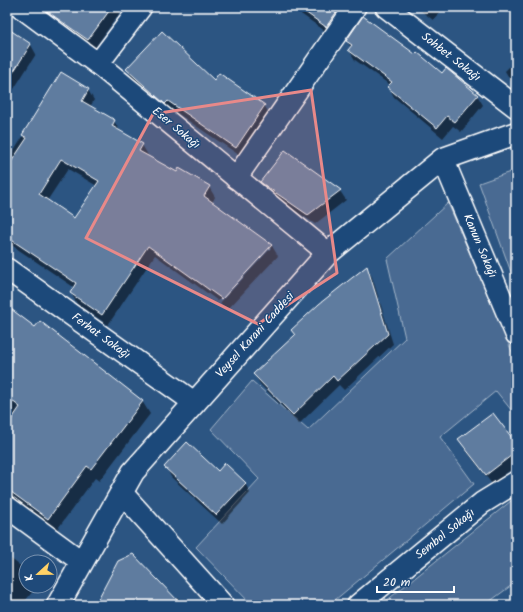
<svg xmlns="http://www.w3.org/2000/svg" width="523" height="612" font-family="Kalam,sans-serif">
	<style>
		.green { fill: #486b92; stroke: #a4b5c8 }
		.shadow { fill: #0007; fill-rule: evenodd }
		.building { fill: #5e7c9f; stroke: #fff; fill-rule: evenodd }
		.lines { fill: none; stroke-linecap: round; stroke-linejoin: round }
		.minor-casing { stroke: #fff; stroke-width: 24 }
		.secondary-casing { stroke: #fff; stroke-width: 25 }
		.minor { stroke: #1f4a7a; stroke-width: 21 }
		.secondary { stroke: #1f4a7a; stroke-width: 22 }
		.marked { fill: #e88989; fill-opacity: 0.2; stroke: #e88989; stroke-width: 3; stroke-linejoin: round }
		.labels { text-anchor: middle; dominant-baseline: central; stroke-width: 3; stroke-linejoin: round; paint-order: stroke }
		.street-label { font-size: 12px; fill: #fff; stroke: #1f4a7a }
	</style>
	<rect width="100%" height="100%" fill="#2c5582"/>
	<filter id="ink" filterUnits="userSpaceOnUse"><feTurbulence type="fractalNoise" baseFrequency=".025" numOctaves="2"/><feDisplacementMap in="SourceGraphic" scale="8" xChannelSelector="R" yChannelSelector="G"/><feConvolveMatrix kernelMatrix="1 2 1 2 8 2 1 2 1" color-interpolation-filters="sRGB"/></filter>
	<g filter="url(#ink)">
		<g class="green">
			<path d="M516 170V286L479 183Z"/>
			<path d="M448 203 516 361V416L496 391 440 437 474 484 329 605H252L196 547 259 479 211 429 252 381 308 430 405 338 387 259Z"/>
			<path d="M516 497V582L485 605H381Z"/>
		</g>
		<g class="shadow">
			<path d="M48 7H124L94 49 62 26Z"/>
			<path d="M291 7H348L332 36Z"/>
			<path d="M416 7H444L433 20Z"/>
			<path d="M7 29 31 45 36 54 7 100Z"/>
			<path d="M347 41 442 74 477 95 483 105 461 132 453 126 443 138 394 97 389 87 390 85 355 60 349 50 351 48Z"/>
			<path d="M516 60V85L512 83 505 71Z"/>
			<path d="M127 69 215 81 264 105 270 115 242 157 174 111 171 113 133 79Z"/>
			<path d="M62 74 88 90 94 100 90 107 114 121 120 131 142 145 148 155 147 156 177 173 209 187 215 197 212 203 272 246 278 256 228 309 220 303 271 248H268L218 301 155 255 108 325 77 304 71 293 75 288 7 242V162ZM68 169 97 186 74 219 47 201Z"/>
			<path d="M262 182 340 191 346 200 315 224 267 192Z"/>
			<path d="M367 267 372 277 393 344 344 390 339 385 299 424 260 384 254 374 295 336 292 331Z"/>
			<path d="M7 307 35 329 142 401 150 414 99 481 95 478 56 531 7 496Z"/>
			<path d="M460 439 516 445V466L492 484 465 449Z"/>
			<path d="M166 467 218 472 245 483 250 493 222 524 171 477Z"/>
			<path d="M7 556 26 570V586H37L22 605H7Z"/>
			<path d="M178 598 183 605H101L175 600Z"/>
		</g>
		<g class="building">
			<path d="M41 7H112L88 40Z"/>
			<path d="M298 7H340L326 27Z"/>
			<path d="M363 16 415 54 417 52 442 73 446 68 478 95 455 122 447 116 437 128 387 87 392 82 348 50 352 45 346 41Z"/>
			<path d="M7 28 31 44 7 82Z"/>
			<path d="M162 31 214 80 219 73 265 105 236 148 168 101 165 104 126 69Z"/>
			<path d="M61 72 89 89 82 101 115 120 112 126 143 144 139 151 177 172 179 168 210 186 204 196 272 245 222 299 148 246 102 315 70 293 76 283 7 237V168L27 138 22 135ZM61 159 99 181 74 218 39 194Z"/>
			<path d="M285 150 341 190 308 215 260 182Z"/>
			<path d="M367 266 388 334 337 381 333 376 293 415 253 374 295 335 291 330 319 304Z"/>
			<path d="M7 306 35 327 40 321 143 401 91 469 87 466 48 519 7 489V426L20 407 7 397Z"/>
			<path d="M493 413 516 443V452L486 475 458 439Z"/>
			<path d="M187 442 218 471 225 463 246 483 216 515 164 467Z"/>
			<path d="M133 554 182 605H95L118 561Z"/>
		</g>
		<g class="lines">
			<g class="minor-casing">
				<g id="minor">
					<path d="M21 7 98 64 328 253"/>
					<path d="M386 7 516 107"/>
					<path d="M98 64 141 7"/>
					<path d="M443 159 516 334"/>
					<path d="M236 178 355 7"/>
					<path d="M7 269 195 403"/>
					<path d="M122 493 223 605"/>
					<path d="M7 507 82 562"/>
					<path d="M358 605 482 503 516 482"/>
				</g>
			</g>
			<g class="secondary-casing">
				<path id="secondary" d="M58 605 133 472 328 253 443 159 516 133"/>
			</g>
			<use href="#minor" class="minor"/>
			<use href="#secondary" class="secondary"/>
		</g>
	</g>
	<path class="marked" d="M311 90 337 273 258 324 86 238 153 114Z"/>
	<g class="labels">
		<g class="street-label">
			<text transform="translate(451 57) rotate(38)">Sohbet Sokağı</text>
			<text transform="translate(176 128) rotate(40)">Eser Sokağı</text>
			<text transform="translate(480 246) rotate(67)">Kanun Sokağı</text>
			<text transform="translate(255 335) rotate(-48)">Veysel Karani Caddesi</text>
			<text transform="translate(101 336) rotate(36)">Ferhat Sokağı</text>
			<text transform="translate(445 534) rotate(-39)">Sembol Sokağı</text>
		</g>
	</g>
	<rect width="523" height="612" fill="none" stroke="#1f4a7a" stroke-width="24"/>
	<rect x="12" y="12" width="499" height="588" fill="none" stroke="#fff" stroke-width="1.5" filter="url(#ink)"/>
	<g transform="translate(38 574) rotate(248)"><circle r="19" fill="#1f4a7a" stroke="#7992af"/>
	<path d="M0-3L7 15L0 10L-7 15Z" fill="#ffd166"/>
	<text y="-6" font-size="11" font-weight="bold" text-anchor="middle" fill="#ffffff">K</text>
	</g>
	<path d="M377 586v6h77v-6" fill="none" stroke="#ffffff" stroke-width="2"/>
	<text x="383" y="586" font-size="12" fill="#ffffff" stroke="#1f4a7a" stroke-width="3" paint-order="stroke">20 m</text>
</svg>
